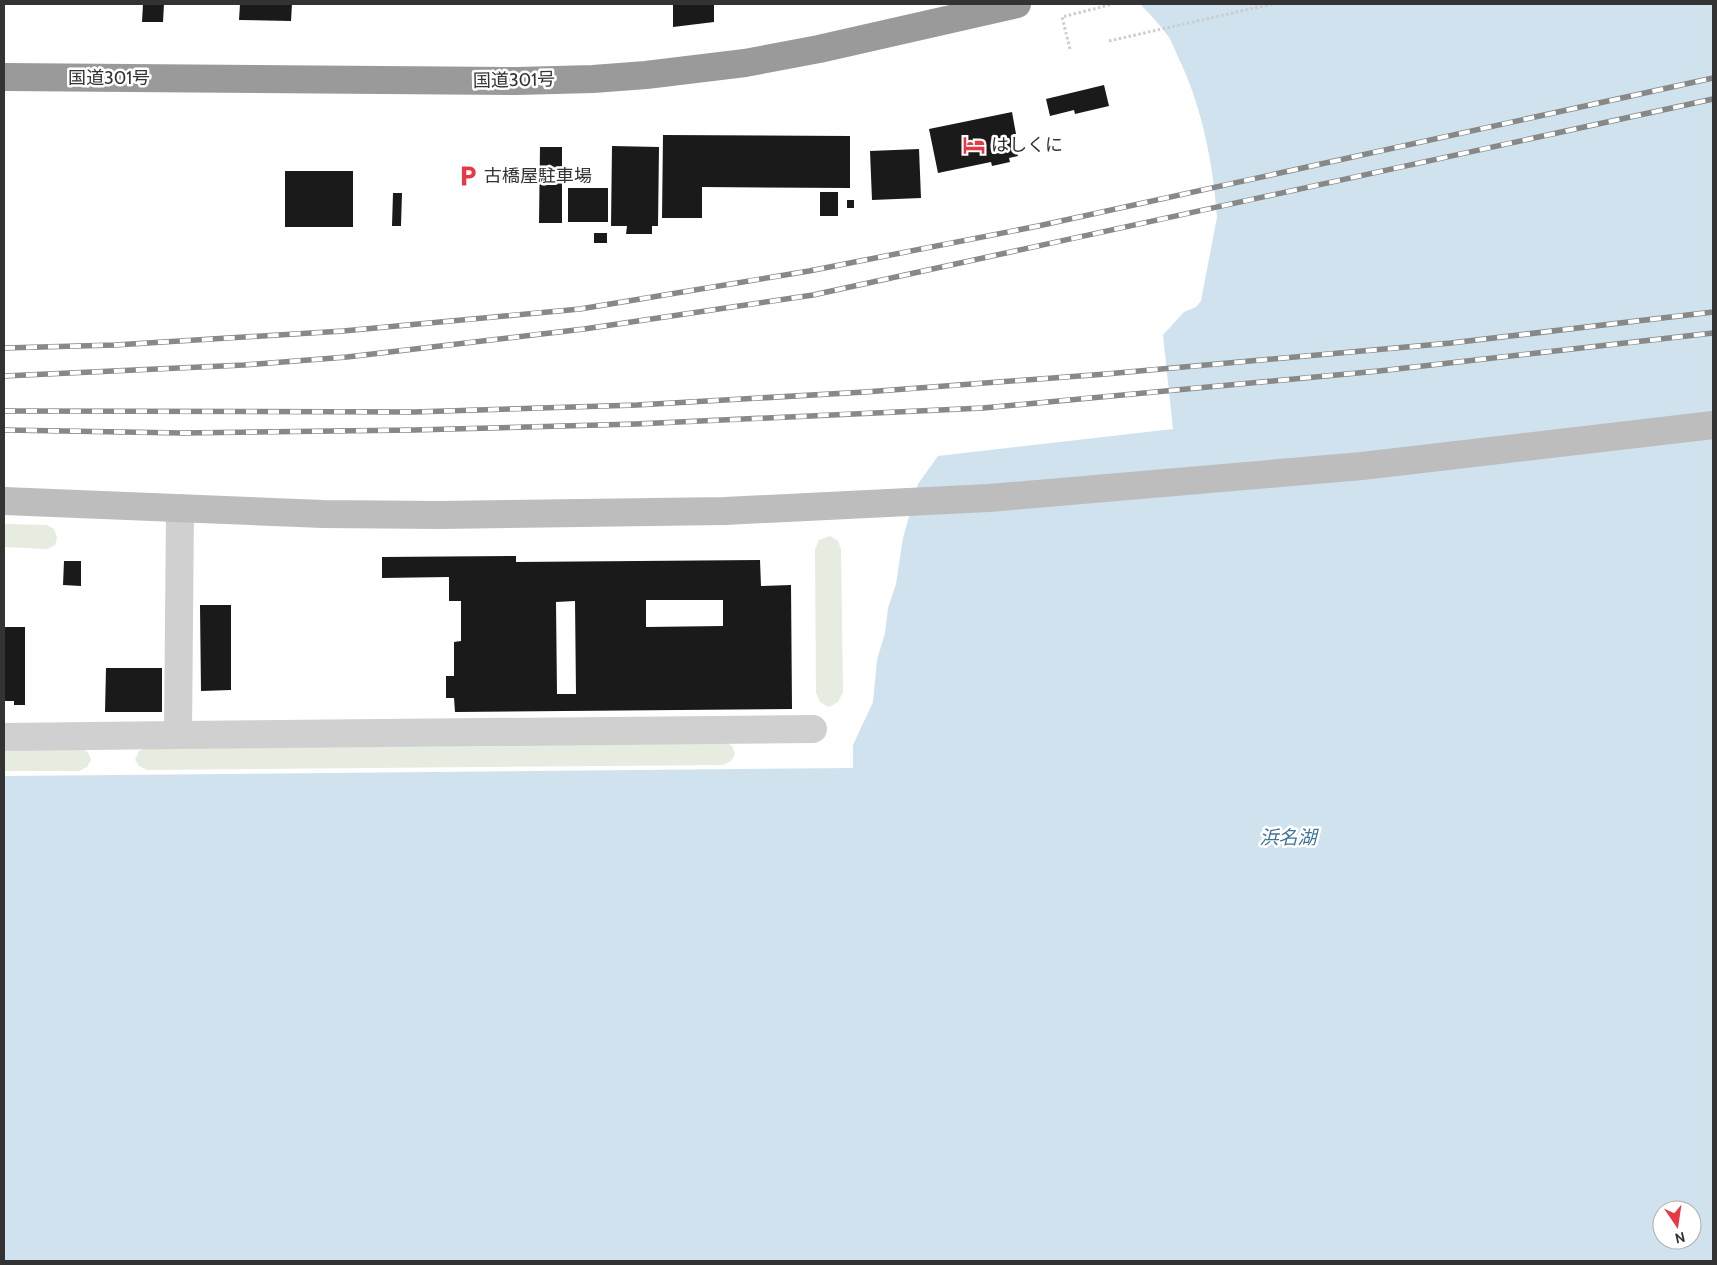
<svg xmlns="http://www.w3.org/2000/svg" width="1717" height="1265" font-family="Cabin,'Noto Sans JP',sans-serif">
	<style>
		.green { fill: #e6ecdf }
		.water { fill: #cfe2ee; fill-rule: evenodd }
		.building { fill: #1a1a1a; fill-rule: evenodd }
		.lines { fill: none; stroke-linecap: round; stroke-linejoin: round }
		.path { stroke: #cdcdcd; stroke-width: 3; stroke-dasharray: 2.5 2.5; stroke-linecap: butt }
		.street { stroke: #d0d0d0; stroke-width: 28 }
		.secondary { stroke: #bdbdbd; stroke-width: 28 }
		.highway { stroke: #9a9a9a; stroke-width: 28 }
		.rail-casing { stroke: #888; stroke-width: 5.5 }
		.rail { stroke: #fff; stroke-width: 4; stroke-dasharray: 11; stroke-linecap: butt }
		.labels { text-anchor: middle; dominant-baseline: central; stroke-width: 5; stroke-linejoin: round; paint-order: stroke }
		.street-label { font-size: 18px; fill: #333; stroke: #fff }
		.poi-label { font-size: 18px; fill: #333; stroke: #fff; text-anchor: start }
		.water-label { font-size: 19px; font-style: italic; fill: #3f7597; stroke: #fff }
	</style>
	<rect width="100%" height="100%" fill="#fff"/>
	<g class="green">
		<path d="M4 524 47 525 54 529 57 538 55 545 47 549 4 547Z"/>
		<path d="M830 536 838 541 841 549 843 692 838 702 829 707 820 702 816 693 815 550 819 540Z"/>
		<path d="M724 741 732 746 735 754 731 761 723 765 147 770 139 766 135 760 139 751 148 747Z"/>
		<path d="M4 748H79L88 752 91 760 87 767 79 771H4Z"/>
	</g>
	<path class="water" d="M1140 4H1713V1261H4V776L853 768V745L873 702 877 660 885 633 888 608 896 584 903 538 918 484 938 456 1173 429 1163 335 1184 312 1196 307 1201 301 1217 217C1213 163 1202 106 1178 57 1175 50 1172 42 1168 36 1160 25 1150 14 1140 4ZM1662 1210H1692V1240H1662Z"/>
	<g class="building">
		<path d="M143 4H164L163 22H142Z"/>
		<path d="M240 4H292L291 21 239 20Z"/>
		<path d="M673 4H714V22L673 27Z"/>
		<path d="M1104 85 1109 106 1075 114 1074 110 1050 116 1046 99Z"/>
		<path d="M1012 112 1016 134H1013L1018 156 1009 158 1010 162 992 166 991 162 938 173 929 129Z"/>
		<path d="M663 135 850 136V188L702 187V218H662Z"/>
		<path d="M612 146 659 147 658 226H652V234H626L627 226H611Z"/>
		<path d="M540 147H562V223H539Z"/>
		<path d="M919 149 921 198 872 200 870 151Z"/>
		<rect x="285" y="171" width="68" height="56"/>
		<rect x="568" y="188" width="40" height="34"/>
		<rect x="820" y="192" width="18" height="24"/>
		<path d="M393 193H402L401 226H392Z"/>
		<rect x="847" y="200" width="7" height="8"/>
		<rect x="594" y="233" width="13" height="10"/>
		<path d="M516 556V562L760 560 761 586 791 585 792 709 455 712 454 698H446V676H454V642L461 641V601H449V577L382 578V557ZM646 600H723V626L646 627ZM575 601 576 694H557L556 602Z"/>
		<path d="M64 561H81V586L63 585Z"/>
		<path d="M200 605H231V690L201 691Z"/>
		<path d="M4 627H25V705H14V701H4Z"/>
		<path d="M106 668H162V712H105Z"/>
	</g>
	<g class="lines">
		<g class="path">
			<path d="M1109 41 1272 4"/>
			<path d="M1070 49 1062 17 1113 4"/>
		</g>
		<g class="street">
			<path d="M178 735 813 729"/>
			<path d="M4 737 178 735 180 508"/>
		</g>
		<path class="secondary" d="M4 501 323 514 439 515 725 511 989 498 1362 466 1713 425"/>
		<path class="highway" d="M4 77 517 81 593 79 646 75 745 63 819 49 1017 4"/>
		<g class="rail-casing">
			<g id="rail">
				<path d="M4 348 115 345 343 331 580 309 809 271 1038 226 1713 78"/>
				<path d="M4 376 244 365 347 357 584 329 813 295 1713 99"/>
				<path d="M4 411 414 412 637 405 865 392 1106 374 1451 343 1713 312"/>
				<path d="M4 430 183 433 414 430 636 424 983 408 1379 371 1713 333"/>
			</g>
		</g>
		<use href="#rail" class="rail"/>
	</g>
	<defs>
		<g id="hotel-bare" transform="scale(1.725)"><path d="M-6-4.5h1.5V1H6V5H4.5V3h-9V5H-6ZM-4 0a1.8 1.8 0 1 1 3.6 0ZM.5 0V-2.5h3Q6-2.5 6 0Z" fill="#e63946" stroke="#fff" stroke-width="2.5" paint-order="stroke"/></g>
		<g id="parking-bare" transform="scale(1.725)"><path d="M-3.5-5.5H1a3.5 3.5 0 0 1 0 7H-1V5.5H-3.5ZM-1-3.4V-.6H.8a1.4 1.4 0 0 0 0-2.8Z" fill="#e63946" stroke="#fff" stroke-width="2.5" paint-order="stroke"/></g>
	</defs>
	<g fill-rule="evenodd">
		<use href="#hotel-bare" x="974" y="145"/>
		<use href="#parking-bare" x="468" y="176"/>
	</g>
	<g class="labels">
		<g class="street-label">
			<text x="109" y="78">国道301号</text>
			<text transform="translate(514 80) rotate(-1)">国道301号</text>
		</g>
		<g class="poi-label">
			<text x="991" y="145">はしくに</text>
			<text x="484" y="176">古橋屋駐車場</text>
		</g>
		<g class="water-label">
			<text x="1288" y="837">浜名湖</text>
		</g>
	</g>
	<rect width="1717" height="1265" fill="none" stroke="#333333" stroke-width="10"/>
	<g transform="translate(1677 1225) rotate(167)"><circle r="24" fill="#ffffff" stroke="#adadad"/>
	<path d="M0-4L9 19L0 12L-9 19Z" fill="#e63946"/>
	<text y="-8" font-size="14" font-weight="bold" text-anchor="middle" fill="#333333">N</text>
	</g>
</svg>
